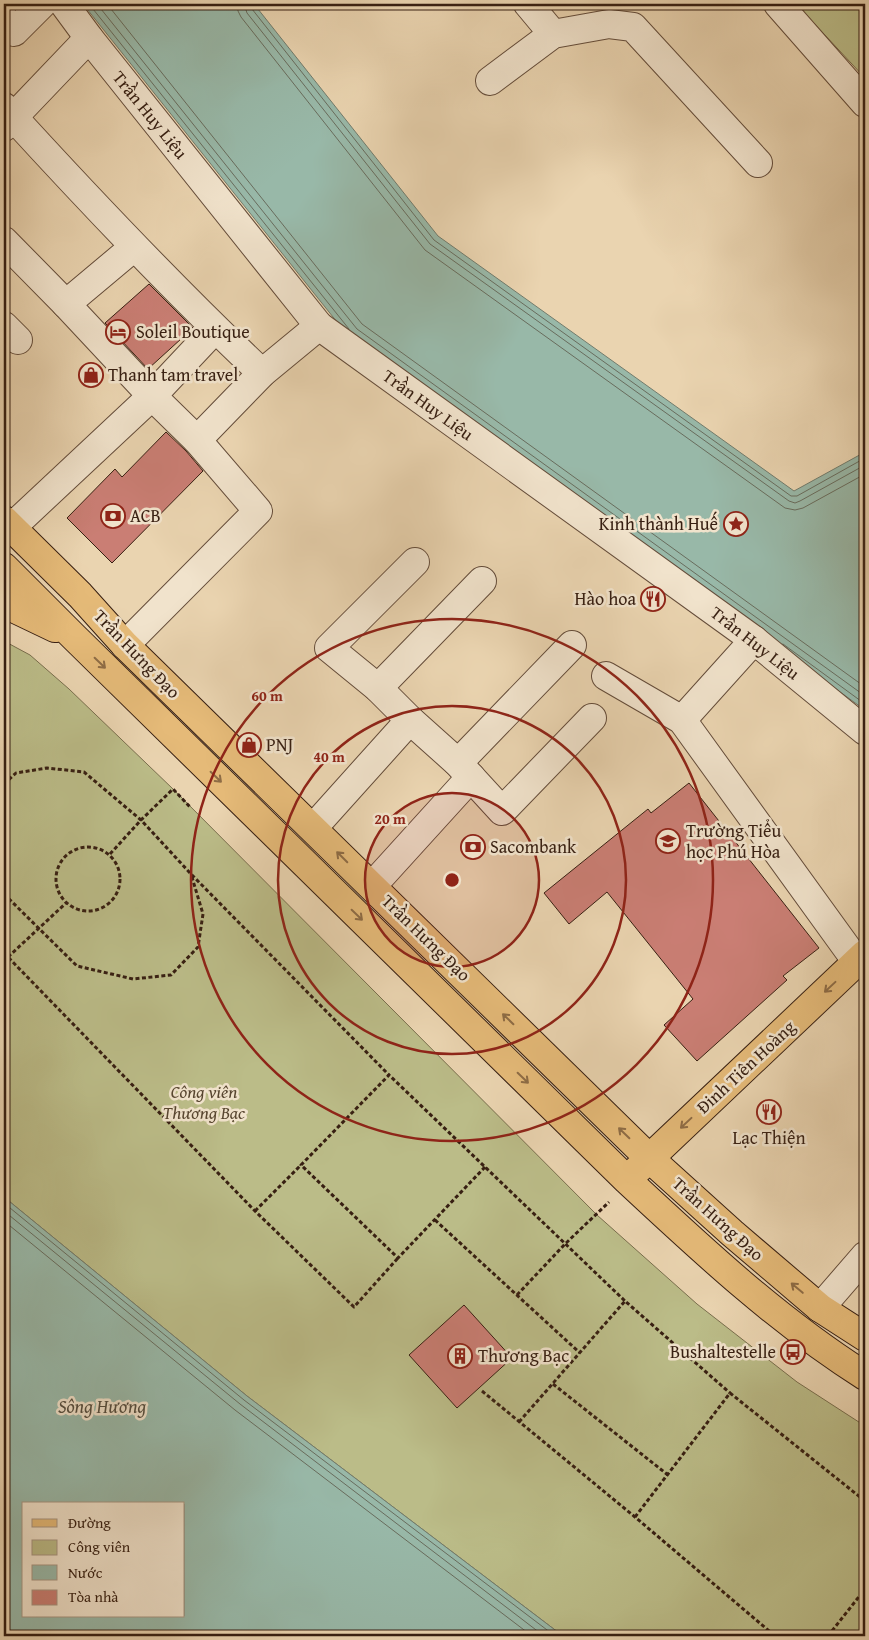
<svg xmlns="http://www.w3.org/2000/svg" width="869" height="1640" font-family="'Gentium Book Plus',serif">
  <rect width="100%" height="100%" fill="#ead4b0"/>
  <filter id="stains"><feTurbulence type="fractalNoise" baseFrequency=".004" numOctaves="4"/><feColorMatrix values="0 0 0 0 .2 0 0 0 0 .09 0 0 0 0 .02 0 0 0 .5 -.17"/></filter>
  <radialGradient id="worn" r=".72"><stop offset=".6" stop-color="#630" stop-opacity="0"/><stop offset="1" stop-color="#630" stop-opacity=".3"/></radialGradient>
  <g fill="#bbbc88" stroke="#796e4d">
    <path d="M796,4H865V78Z"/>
    <path d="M4,641L30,655L69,689L173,789L597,1215L697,1304L797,1382L865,1426V1636H563L247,1396L4,1197Z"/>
  </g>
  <g fill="#98b8a8" stroke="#717b6c" fill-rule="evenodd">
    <path d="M83,4H254L438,236L794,491L865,452V710L349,337Z"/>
    <path d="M4,1197L247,1396L563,1636H4ZM24,1504H184V1616H24Z"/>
  </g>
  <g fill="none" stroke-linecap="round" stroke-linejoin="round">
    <g stroke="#686c5d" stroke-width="1">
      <path d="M89,4L349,329"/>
      <path d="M97,4L357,329L865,696"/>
      <path d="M107,4L362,324L865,687"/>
      <path d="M237,4L238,11L241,17L425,250L785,508L795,510L803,508L865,474"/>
      <path d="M244,4L247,13L430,244L789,501L795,503L800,501L865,465"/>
      <path d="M250,4L252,9L434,240L791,496H797L865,458"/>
      <path d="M783,644L865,704"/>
      <path d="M4,1203L244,1400L555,1636"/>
      <path d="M4,1211L240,1404L544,1636"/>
      <path d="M4,1221L235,1410L532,1636"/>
    </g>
  </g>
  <g fill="#ca7e74" stroke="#371f12">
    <path d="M149,284L193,328L148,369L105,323Z"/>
    <path d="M166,432L186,451L203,471L112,563L67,518L115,469L122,477Z"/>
    <path d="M689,783L819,948L783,976L787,980L697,1061L664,1025L693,999L607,892L569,924L544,893L648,809L651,813Z"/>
    <path d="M464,1305L512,1358L457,1408L409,1355Z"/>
  </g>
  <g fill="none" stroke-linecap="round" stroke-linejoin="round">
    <defs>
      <g id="minor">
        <path d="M64,4L89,38L319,326L754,640L865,731"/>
        <path d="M528,4L553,34"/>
        <path d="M778,4L865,103"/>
        <path d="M4,19L14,32L42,4"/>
        <path d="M490,81L553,34L609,24L633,27L758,163"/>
        <path d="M4,107C87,198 172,288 262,373"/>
        <path d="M4,127L89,38"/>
        <path d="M4,241L66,304L152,396L197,440L258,511L125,645"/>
        <path d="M66,304L134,247"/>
        <path d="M4,326L18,340"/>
        <path d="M197,440L262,373L319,326"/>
        <path d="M12,527L152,396L215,329"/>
        <path d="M415,562L329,648L378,688L410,720L458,763L502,811L592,718"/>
        <path d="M606,676L682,720L857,962"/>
        <path d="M378,688L482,581"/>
        <path d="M682,720L754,640"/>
        <path d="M458,763L572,645"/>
        <path d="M313,828L410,720"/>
        <path d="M372,886L471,777"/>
        <path d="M820,1308L865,1256"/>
      </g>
      <g id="major">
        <path d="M4,520L80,595L125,645L649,1158L732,1233L820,1308L865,1337"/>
        <path d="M4,567L74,637L627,1180C702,1250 778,1321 865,1376"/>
        <path d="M4,606H9L55,628"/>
        <path d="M636,1171L865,954"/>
      </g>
    </defs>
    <use href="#minor" stroke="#644c3a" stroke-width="30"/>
    <use href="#major" stroke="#371f12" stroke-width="30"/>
    <g stroke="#371f12" stroke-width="3" stroke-dasharray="4 2.5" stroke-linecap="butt">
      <path d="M4,784L16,773L47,768L84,772L141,820L191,874L389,1075"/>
      <circle cx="88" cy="879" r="32"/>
      <path d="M110,854L141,820L173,789L191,808"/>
      <path d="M4,894L77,966L133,979L171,975L198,947L203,914L191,874"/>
      <path d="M4,953L255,1211L354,1307L398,1258"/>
      <path d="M8,957L66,903"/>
      <path d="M485,1167L398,1258L301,1165L389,1075L625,1301"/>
      <path d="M255,1211L301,1165"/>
      <path d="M435,1220L580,1353"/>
      <path d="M517,1295L565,1244L609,1202"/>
      <path d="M553,1384L668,1475"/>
      <path d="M482,1391L635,1517L775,1636"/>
      <path d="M519,1422L625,1301L730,1393"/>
      <path d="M635,1517L730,1393L865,1501"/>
      <path d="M828,1636L865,1589"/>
    </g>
    <use href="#minor" stroke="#f1e3cc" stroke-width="28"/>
    <use href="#major" stroke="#e5ba78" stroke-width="28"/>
  </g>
  <defs><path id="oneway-shaft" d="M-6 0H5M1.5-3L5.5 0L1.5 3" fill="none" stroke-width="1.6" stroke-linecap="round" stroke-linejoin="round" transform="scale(1.25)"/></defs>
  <g stroke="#8e6c45">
    <use href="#oneway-shaft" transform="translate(100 663) rotate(44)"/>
    <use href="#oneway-shaft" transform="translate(216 777) rotate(44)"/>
    <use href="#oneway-shaft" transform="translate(342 857) rotate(-135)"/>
    <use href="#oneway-shaft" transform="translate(357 915) rotate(44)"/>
    <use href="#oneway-shaft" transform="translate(830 987) rotate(137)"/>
    <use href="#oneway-shaft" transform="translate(508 1019) rotate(-136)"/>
    <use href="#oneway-shaft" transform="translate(523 1078) rotate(44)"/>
    <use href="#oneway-shaft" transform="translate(686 1123) rotate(137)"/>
    <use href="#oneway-shaft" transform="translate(624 1133) rotate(-136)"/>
    <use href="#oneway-shaft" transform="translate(797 1288) rotate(-140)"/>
  </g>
  <circle cx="452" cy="880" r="87" fill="#8f2418" fill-opacity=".12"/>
  <g fill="none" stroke="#8f2418" stroke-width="2.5">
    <circle cx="452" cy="880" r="87"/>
    <circle cx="452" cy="880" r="174"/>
    <circle cx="452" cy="880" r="261"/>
  </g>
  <defs>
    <symbol id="hotel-ring" viewBox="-11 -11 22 22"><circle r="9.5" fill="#f1e3cc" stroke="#8f2418" stroke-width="1.5"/><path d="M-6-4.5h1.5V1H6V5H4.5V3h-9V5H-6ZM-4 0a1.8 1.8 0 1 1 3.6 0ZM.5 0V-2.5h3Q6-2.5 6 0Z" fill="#8f2418"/></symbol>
    <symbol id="shop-ring" viewBox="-11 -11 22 22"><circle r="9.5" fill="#f1e3cc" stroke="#8f2418" stroke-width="1.5"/><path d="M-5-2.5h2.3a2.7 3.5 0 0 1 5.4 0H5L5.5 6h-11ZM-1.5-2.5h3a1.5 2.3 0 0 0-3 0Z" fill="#8f2418"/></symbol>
    <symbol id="bank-ring" viewBox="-11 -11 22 22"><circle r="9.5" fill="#f1e3cc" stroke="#8f2418" stroke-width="1.5"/><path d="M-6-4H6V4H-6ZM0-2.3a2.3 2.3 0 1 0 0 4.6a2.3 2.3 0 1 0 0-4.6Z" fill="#8f2418"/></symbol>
    <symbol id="sight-ring" viewBox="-11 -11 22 22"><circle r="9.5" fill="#f1e3cc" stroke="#8f2418" stroke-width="1.5"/><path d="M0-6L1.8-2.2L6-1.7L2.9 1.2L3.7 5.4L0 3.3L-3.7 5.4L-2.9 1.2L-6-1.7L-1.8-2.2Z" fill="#8f2418"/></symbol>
    <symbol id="restaurant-ring" viewBox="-11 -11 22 22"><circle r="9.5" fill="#f1e3cc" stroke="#8f2418" stroke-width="1.5"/><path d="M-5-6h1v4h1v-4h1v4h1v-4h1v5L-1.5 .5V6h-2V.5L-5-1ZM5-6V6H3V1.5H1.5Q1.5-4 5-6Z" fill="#8f2418"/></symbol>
    <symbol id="school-ring" viewBox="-11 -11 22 22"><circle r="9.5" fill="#f1e3cc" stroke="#8f2418" stroke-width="1.5"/><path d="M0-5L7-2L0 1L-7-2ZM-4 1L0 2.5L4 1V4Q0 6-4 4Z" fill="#8f2418"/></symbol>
    <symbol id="bus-ring" viewBox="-11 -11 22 22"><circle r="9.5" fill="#f1e3cc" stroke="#8f2418" stroke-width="1.5"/><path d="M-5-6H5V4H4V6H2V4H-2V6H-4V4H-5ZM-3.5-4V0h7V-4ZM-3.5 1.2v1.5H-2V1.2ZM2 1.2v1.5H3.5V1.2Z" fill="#8f2418"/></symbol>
    <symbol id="building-ring" viewBox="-11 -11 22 22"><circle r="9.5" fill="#f1e3cc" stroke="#8f2418" stroke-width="1.5"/><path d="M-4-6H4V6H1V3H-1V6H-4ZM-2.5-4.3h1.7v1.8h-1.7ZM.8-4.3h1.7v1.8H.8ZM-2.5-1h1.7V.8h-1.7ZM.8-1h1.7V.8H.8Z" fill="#8f2418"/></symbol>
  </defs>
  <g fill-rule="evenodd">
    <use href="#hotel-ring" x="104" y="318" width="28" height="28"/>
    <use href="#shop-ring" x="77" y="361" width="28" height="28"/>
    <use href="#bank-ring" x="99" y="502" width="28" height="28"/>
    <use href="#sight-ring" x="722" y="510" width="28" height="28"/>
    <use href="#restaurant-ring" x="639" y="585" width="28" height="28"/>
    <use href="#shop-ring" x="235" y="731" width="28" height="28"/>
    <use href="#school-ring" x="654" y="827" width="28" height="28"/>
    <use href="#bank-ring" x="459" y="833" width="28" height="28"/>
    <use href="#restaurant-ring" x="755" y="1098" width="28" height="28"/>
    <use href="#bus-ring" x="779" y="1338" width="28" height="28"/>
    <use href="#building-ring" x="446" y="1342" width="28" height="28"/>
  </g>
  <g text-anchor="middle" stroke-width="5" stroke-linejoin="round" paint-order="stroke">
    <g font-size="18" fill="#371f12" stroke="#f1e3cc">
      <text transform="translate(150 115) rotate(51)" y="6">Trần Huy Liệu</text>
      <text transform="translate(428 405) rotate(36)" y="6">Trần Huy Liệu</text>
      <text transform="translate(755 643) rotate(38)" y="6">Trần Huy Liệu</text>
      <text transform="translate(137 654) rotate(46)" y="6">Trần Hưng Đạo</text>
      <text transform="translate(426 938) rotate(44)" y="6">Trần Hưng Đạo</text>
      <text transform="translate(746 1067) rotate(-43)" y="6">Đinh Tiên Hoàng</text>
      <text transform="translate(718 1219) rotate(42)" y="6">Trần Hưng Đạo</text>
    </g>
    <g font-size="18" fill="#371f12" stroke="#f1e3cc" text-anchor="start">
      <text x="136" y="338">Soleil Boutique</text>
      <text x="108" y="381">Thanh tam travel</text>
      <text x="130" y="522">ACB</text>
      <text x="718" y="530" text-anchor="end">Kinh thành Huế</text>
      <text x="636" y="605" text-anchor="end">Hào hoa</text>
      <text x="266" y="751">PNJ</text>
      <text x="686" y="837">Trường Tiểu<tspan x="686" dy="21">học Phú Hòa</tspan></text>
      <text x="490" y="853">Sacombank</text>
      <text x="769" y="1144" text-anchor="middle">Lạc Thiện</text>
      <text x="776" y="1358" text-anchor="end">Bushaltestelle</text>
      <text x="478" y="1362">Thương Bạc</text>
    </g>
    <g font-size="18" font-style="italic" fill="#584630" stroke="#f1e3cc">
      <text x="204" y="1098">Công viên<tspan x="204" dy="21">Thương Bạc</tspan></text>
    </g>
    <g font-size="19" font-style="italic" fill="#544d3f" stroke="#f1e3cc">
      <text x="102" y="1413">Sông Hương</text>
    </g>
  </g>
  <circle cx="452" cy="880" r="8" fill="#8f2418" stroke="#f1e3cc" stroke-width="2.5"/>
  <g font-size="15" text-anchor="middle" font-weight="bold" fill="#8f2418" stroke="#f1e3cc" stroke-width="5" stroke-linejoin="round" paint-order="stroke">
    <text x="267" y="701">60 m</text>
    <text x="329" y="762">40 m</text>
    <text x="390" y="824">20 m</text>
  </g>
  <rect width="869" height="1640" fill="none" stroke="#ead4b0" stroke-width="20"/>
  <rect x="5" y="5" width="859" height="1630" fill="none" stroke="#371f12" stroke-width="2.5"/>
  <rect x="10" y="10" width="849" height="1620" fill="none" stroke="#371f12"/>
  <rect x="22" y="1502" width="162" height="115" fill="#f1e3cc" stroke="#a79582"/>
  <rect x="32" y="1519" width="25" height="8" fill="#e5ba78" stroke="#a79582"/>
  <text x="68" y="1528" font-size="15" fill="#371f12">Đường</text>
  <rect x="32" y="1540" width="25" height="15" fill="#bbbc88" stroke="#a79582"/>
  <text x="68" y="1552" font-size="15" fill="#371f12">Công viên</text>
  <rect x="32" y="1565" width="25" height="15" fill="#98b8a8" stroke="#a79582"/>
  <text x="68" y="1578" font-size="15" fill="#371f12">Nước</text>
  <rect x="32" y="1590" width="25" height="15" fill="#ca7e74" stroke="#a79582"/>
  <text x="68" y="1602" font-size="15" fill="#371f12">Tòa nhà</text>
  <rect width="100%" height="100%" filter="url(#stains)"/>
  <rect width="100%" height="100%" fill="url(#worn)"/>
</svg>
